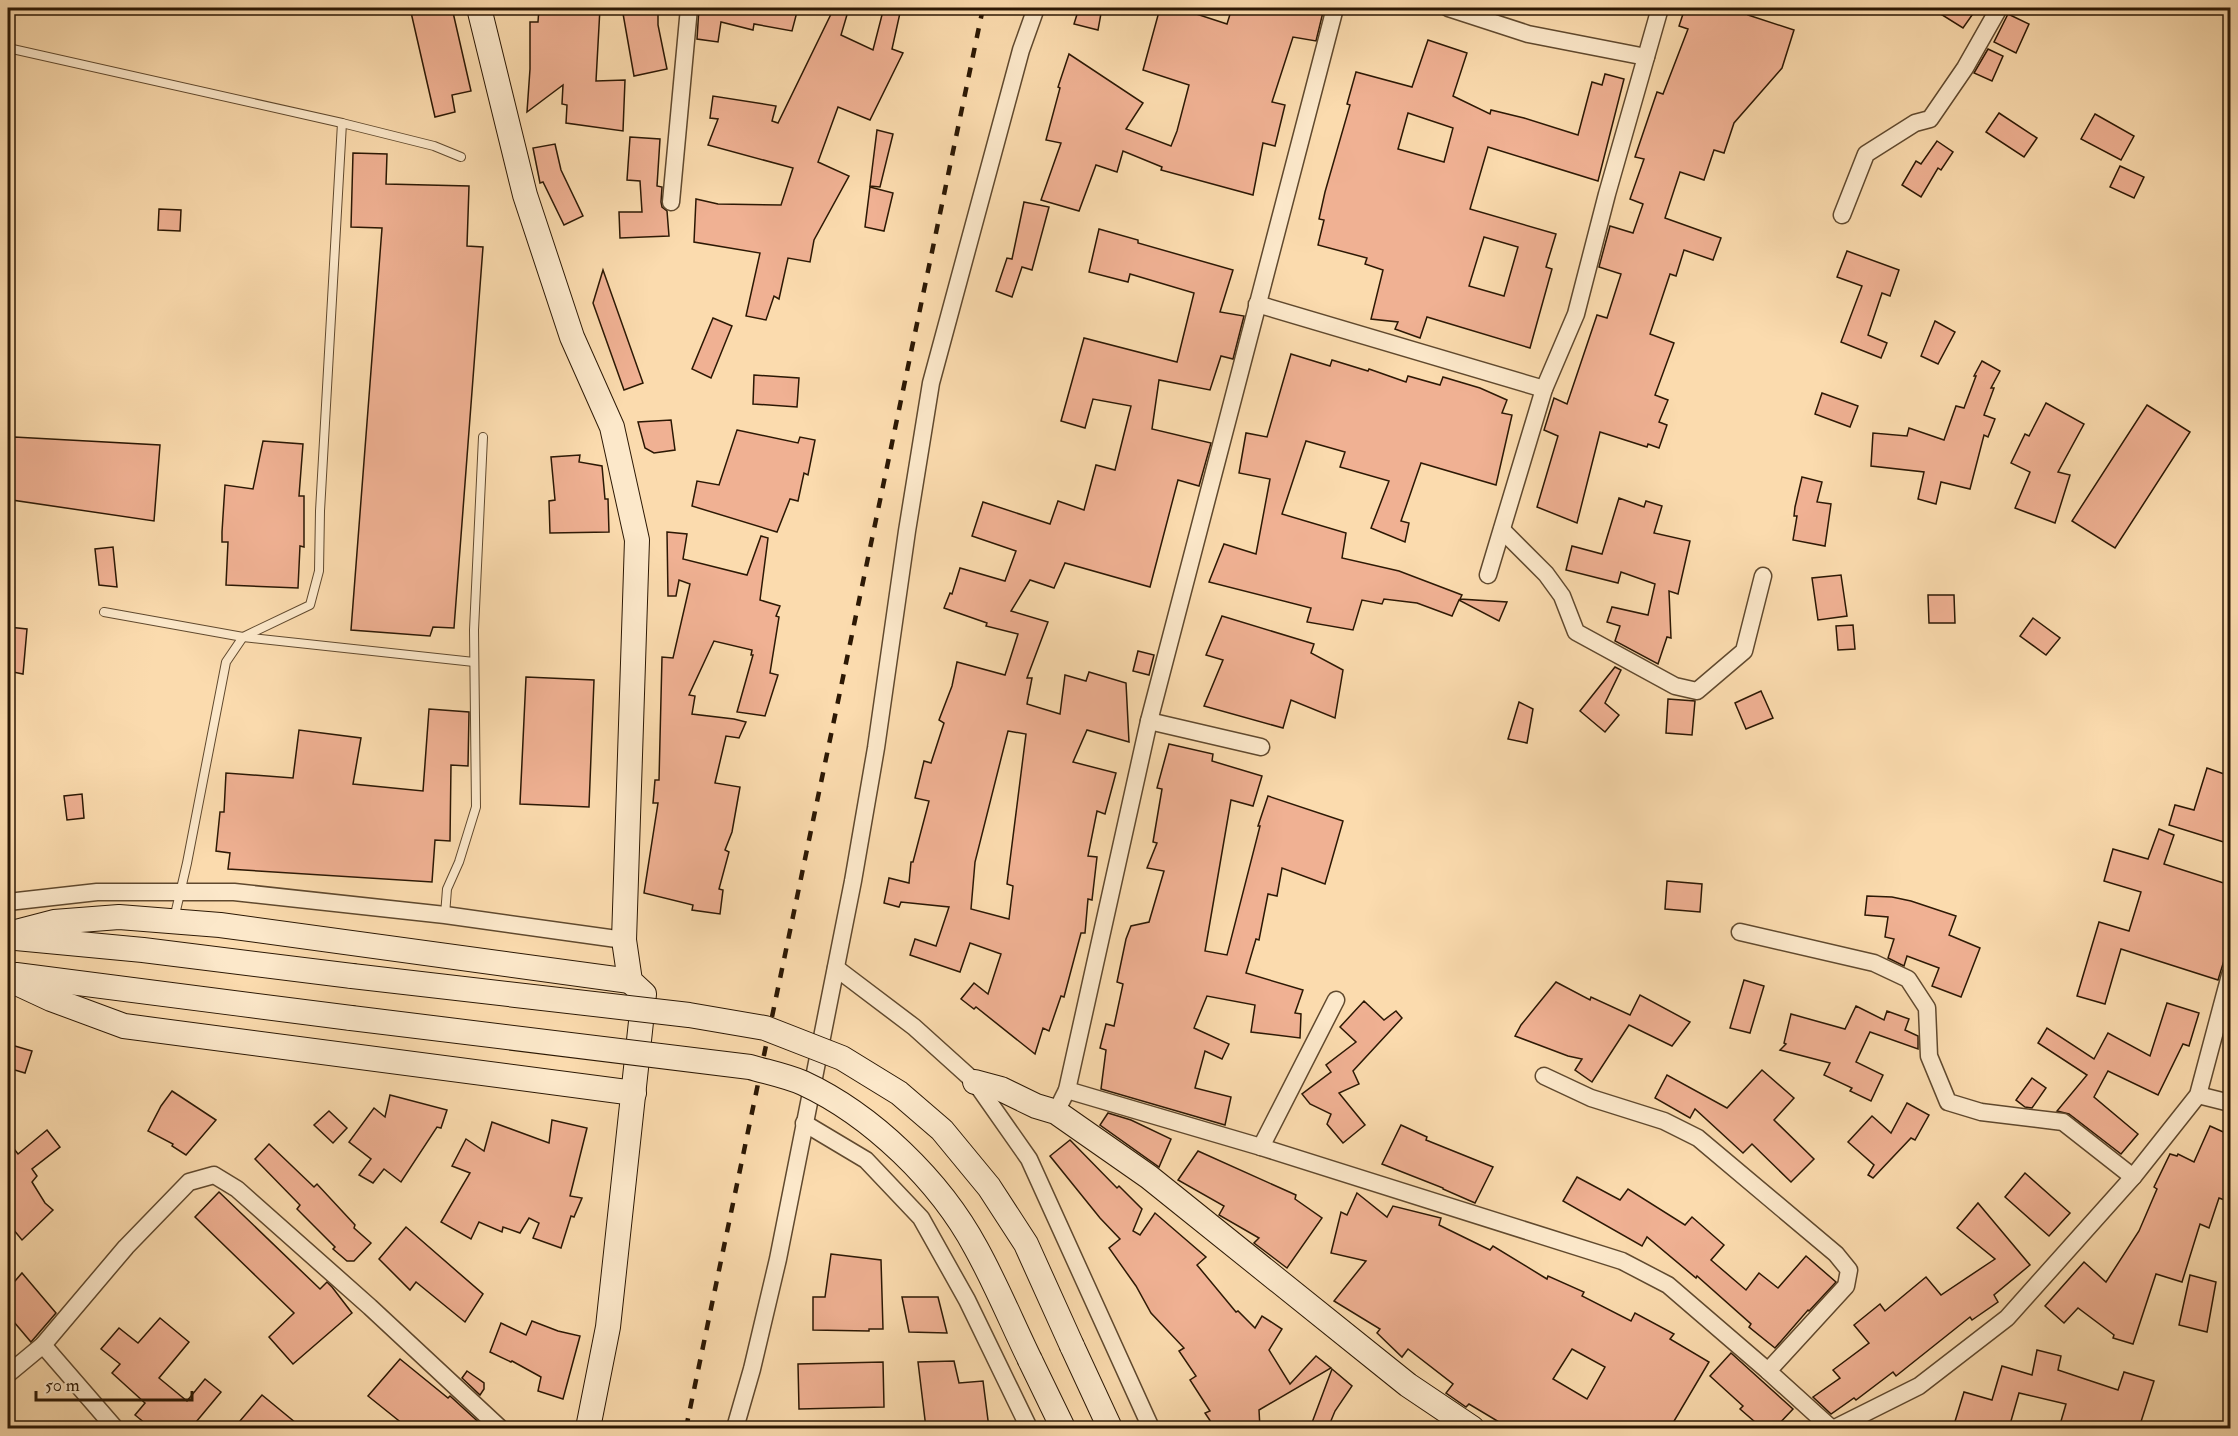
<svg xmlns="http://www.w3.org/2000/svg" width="2238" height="1436" font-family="'IM FELL Double Pica',serif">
  <rect width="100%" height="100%" fill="#fbdbae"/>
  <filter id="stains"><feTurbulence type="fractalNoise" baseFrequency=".00333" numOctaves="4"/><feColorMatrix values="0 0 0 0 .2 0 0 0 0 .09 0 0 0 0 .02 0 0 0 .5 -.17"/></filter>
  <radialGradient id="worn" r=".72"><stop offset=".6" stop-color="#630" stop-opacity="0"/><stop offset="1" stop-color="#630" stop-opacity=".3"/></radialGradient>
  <g fill="#f0b193" stroke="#2c1804" stroke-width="1.5" fill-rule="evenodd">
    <path d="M410,8H452L471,91L452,95L455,112L435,117Z"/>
    <path d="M539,8H600L596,81L625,80L623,131L566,123L567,105L562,104L563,85L527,112L530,69V22H538Z"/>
    <path d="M622,8H658V25L667,69L634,76Z"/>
    <path d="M699,8H798L792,31L754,24L753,30L721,22L718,42L697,39Z"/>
    <path d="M834,8H849L841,35L873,50L883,11L900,13L892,49L903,53L870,120L838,107L818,162L849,176L814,240L810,262L788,258L779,299L774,296L766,320L746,316L760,253L694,242L696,199L718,204L781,205L793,168L708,145L718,119L710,118L713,96L776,106L772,121L778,123Z"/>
    <path d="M1079,8H1102L1098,30L1074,24Z"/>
    <path d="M1160,8H1178L1227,24L1232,8H1324L1316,41L1293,37L1272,102L1285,105L1275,146L1263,143L1253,195L1161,170L1162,167L1123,151L1117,172L1096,165L1079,211L1041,200L1061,143L1046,140L1060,88L1058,87L1069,54L1143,103L1126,129L1171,146L1177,131L1189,85L1143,70Z"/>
    <path d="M1685,8H1734L1749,12L1748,15L1794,30L1782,68L1734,123L1724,153L1714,150L1704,180L1680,172L1665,218L1721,238L1713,260L1684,250L1676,276L1670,274L1650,334L1674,343L1655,395L1668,400L1659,422L1667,425L1659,448L1648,444L1647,447L1600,432L1577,523L1537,507L1558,436L1544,430L1554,398L1567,404L1597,315L1607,318L1621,274L1599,267L1610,226L1633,233L1643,204L1630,199L1644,159L1635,157L1657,92L1663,94L1688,29L1679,26Z"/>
    <path d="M1931,8H1977L1963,28Z"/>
    <path d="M2008,14L2029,24L2016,53L1994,42Z"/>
    <path d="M1428,40L1467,53L1453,96L1490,114L1491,110L1524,118L1578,135L1592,82L1602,85L1605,74L1624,79L1598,181L1488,147L1470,209L1556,234L1546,267L1552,269L1530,348L1427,317L1420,338L1395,329L1398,322L1371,319L1383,270L1365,264L1367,258L1318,245L1324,220L1319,219L1325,192L1350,105L1347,104L1356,72L1412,87ZM1408,113L1453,128L1444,162L1398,149ZM1484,237L1518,247L1504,296L1469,286Z"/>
    <path d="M1988,49L2003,56L1992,81L1974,73Z"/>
    <path d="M1999,113L2037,138L2024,157L1986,132Z"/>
    <path d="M2095,114L2134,136L2121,160L2081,139Z"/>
    <path d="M877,130L893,134L880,187L870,186Z"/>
    <path d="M630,137L660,139L657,186L662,187L661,202L662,207L667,211L669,236L620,238L619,212H642L640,181L627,180Z"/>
    <path d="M1937,141L1953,152L1941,170L1938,168L1921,197L1902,185L1916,161L1921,164Z"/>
    <path d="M555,144L561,170L583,216L564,225L543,182L540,183L533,148Z"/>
    <path d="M353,153L387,154L386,184L469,186L467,246L483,247L454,628L433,627L430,636L351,630L382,228L351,227Z"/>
    <path d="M2120,166L2144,177L2134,198L2110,187Z"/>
    <path d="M870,187L893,193L884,231L865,227Z"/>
    <path d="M1024,202L1049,207L1032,270L1022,267L1012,297L996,291L1007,258L1012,259Z"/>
    <path d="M159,209L181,210L180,231L158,230Z"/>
    <path d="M1099,229L1138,240V243L1233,270L1220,312L1244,316L1233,359L1221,356L1210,390L1159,380L1152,429L1211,443L1199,486L1178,480L1150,587L1065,563L1054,588L1030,580L1011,611L1048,622L1027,678H1032L1027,704L1060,714L1065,675L1086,681L1089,672L1126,683L1129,742L1087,730L1073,762L1116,773L1105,814L1097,811L1088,856L1097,857L1092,900L1088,899L1085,933H1081L1064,997L1061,996L1049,1031L1043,1028L1035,1054L976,1007L974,1009L961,999L974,983L988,994L1001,954L970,943L960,972L910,955L915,939L936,946L949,907L901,902L899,907L884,903L889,878L909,883L911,862H913L929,801L915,798L924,761L931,763L944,723L939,720L952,686L957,662L1005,675L1018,634L986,626L987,623L944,608L950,593L952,594L960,568L1005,581L1016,551L972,536L983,502L1050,524L1058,501L1084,510L1096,465L1115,470L1131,406L1093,399L1085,428L1061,421L1084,338L1177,362L1194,293L1130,274L1128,282L1089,272ZM1008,731L1026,734L1007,884L1013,886L1009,919L971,909L975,862Z"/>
    <path d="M1847,251L1899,270L1890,296L1882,293L1868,335L1887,343L1881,358L1841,342L1862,286L1837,277Z"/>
    <path d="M603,270L643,383L624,390L593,303Z"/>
    <path d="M713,318L732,326L711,378L692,369Z"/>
    <path d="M1935,321L1955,332L1938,364L1921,356Z"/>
    <path d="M1291,354L1330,366L1332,360L1368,371L1369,369L1406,382L1408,376L1440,385L1443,377L1480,388L1507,400L1502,413L1512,415L1496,485L1421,463L1401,521L1409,523L1405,542L1371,528L1389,481L1340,467L1345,452L1306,441L1282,514L1346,533L1342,558L1399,571L1462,595L1460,599L1507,602L1499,621L1459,600L1452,616L1417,603L1384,599L1382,604L1362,600L1353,630L1307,622L1311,608L1209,582L1224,544L1256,554L1270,479L1239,473L1246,433L1267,437Z"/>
    <path d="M1982,361L2000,371L1991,388H1994L1984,415L1995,419L1988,437L1984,435L1970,489L1941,482L1936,504L1918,499L1924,472L1871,466L1873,433L1907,436L1909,428L1944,440L1956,406L1964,408L1976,376H1974Z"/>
    <path d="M754,375L799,378L797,407L753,404Z"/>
    <path d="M1822,393L1858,406L1850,427L1815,414Z"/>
    <path d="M2046,403L2084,424L2058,472L2070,475L2055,523L2015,508L2030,472L2011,463L2025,434L2029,436Z"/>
    <path d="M2147,405L2190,432L2115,548L2072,521Z"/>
    <path d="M671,420L675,450L654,453L645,448L638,422Z"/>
    <path d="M737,430L798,443L800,437L815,440L808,475L804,473L798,501L790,499L777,532L692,506L697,481L719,485Z"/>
    <path d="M14,437L160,445L154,521L12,500Z"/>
    <path d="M263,441L303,444L299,496H304V547L300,546L298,588L226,585L228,542H222V532L225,485L253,489Z"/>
    <path d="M580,455L579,462L602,466L605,499H608L609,532L550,533L549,501L555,500L551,457Z"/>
    <path d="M1802,477L1822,482L1817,502L1831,504L1825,546L1793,540L1797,516H1794L1795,507Z"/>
    <path d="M1619,498L1644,507L1646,501L1662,506L1654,533L1690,541L1678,594L1669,591L1671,638L1667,637L1658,664L1615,641L1620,626L1607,622L1612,607L1648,615L1655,584L1621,572L1618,583L1566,570L1572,546L1602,554Z"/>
    <path d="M667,532L687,534L683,559L747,575L761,536L768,538L760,600L780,606L776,616L779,617L770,673L778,675L765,716L737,712L753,655H751L752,650L714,641L689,695L695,696L692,714L734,719L746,722L739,738L726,736L715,783L740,787L732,832L725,850L729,852L719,889L723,890L720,914L692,910L693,905L644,893L658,803H653L655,780H659L662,657L673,658L690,584L679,580L676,596H668Z"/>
    <path d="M113,547L117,587L99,585L95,549Z"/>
    <path d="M1841,575L1847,616L1818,620L1812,578Z"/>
    <path d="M1928,595H1954L1955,623H1929Z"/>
    <path d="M1222,616L1314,644L1311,653L1343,670L1335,718L1291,700L1283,728L1204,706L1223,660L1206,655Z"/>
    <path d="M2033,618L2060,638L2046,655L2020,636Z"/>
    <path d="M1853,625L1855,649L1838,650L1836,626Z"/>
    <path d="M8,627L27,629L23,674L8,671Z"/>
    <path d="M1138,651L1154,655L1149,675L1133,671Z"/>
    <path d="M1615,667L1621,670L1605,703L1619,715L1605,732L1580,711Z"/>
    <path d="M526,677L594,680L589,807L520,804Z"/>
    <path d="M1761,691L1773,718L1746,729L1735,703Z"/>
    <path d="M1668,699L1695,701L1692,735L1666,733Z"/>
    <path d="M1519,702L1533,709L1527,743L1508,739Z"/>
    <path d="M429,709L469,712L468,766L451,765L450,841L435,840L432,882L228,869L230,853L216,851L220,812H224L226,773L293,778L299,730L361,738L353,784L423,791Z"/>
    <path d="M1169,744L1213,754L1212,761L1262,776L1253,806L1231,800L1205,951L1227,955L1260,826H1258L1268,796L1343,821L1325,884L1282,868L1277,896L1268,894L1259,940L1256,939L1246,973L1303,990L1295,1013L1301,1014L1300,1038L1251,1032L1255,1005L1207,996L1194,1028L1229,1044L1222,1059L1205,1051L1195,1088L1231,1097L1225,1125L1101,1089L1106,1050L1100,1048L1106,1024L1114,1026L1123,984L1117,982L1126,939L1131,926L1149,922L1164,871L1147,868L1157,843L1153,842L1162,789L1157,788Z"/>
    <path d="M2207,768L2230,776V844L2169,825L2175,805L2194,810Z"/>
    <path d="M82,794L84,818L67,820L64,796Z"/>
    <path d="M2159,829L2174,835L2164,864L2230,885V941L2218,980L2121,949L2105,1004L2077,996L2099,922L2129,931L2141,892L2104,881L2113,849L2148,859Z"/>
    <path d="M1667,881L1702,884L1700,912L1665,909Z"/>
    <path d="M1867,896L1892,897L1911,901L1956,916L1949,935L1980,948L1961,997L1932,986L1939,968L1907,956L1904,966L1888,958L1894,939L1885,937L1888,917L1865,915Z"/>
    <path d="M1744,980L1764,986L1750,1033L1730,1028Z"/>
    <path d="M1556,982L1590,1000L1591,997L1630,1015L1640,995L1690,1022L1672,1046L1629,1025L1592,1082L1575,1070L1582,1059L1568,1056L1515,1036L1521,1025Z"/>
    <path d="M1364,1001L1384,1020L1396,1011L1402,1018L1353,1071L1359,1084L1339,1093L1365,1125L1343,1143L1327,1124L1331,1114L1310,1104L1302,1094L1331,1072L1326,1065L1356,1042L1340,1027Z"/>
    <path d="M2167,1003L2199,1013L2189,1046L2183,1044L2158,1095L2108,1071L2094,1097L2138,1134L2121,1154L2069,1114L2057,1111L2087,1075L2038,1043L2047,1028L2094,1059L2108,1033L2150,1056Z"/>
    <path d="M1856,1006L1884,1020L1887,1011L1909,1019L1905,1030L1918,1036V1049L1870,1032L1856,1062L1883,1075L1871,1101L1850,1091L1852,1088L1824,1075L1830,1063L1780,1050L1786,1044L1784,1043L1791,1014L1845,1029Z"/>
    <path d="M8,1044L32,1051L25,1073L8,1068Z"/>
    <path d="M1762,1070L1794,1098L1774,1120L1814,1159L1791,1182L1752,1144L1743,1153L1695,1109L1690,1118L1655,1098L1667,1075L1727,1108Z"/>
    <path d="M2032,1078L2046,1088L2032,1108L2025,1107L2016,1100Z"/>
    <path d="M172,1091L216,1120L186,1155L172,1146L173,1144L148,1131L161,1106Z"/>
    <path d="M390,1095L447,1110L441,1128L437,1127L401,1182L384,1169L373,1183L359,1175L371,1159L349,1142L374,1108L385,1117Z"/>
    <path d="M1907,1103L1929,1115L1915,1140L1911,1138L1873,1178L1868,1175L1874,1165L1848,1142L1872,1116L1891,1133Z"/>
    <path d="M329,1111L347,1128L333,1143L314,1125Z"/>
    <path d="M1108,1113L1131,1120L1171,1139L1159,1167L1100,1125Z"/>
    <path d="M552,1120L587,1128L570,1196L582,1198L574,1217L571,1216L561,1248L533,1238L539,1223L529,1218L520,1233L503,1227L502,1232L479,1222L471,1239L441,1222L470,1173L452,1166L466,1139L484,1151L492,1122L549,1143Z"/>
    <path d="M1401,1125L1427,1137L1426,1140L1493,1167L1475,1203L1443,1189V1188L1382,1164Z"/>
    <path d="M2210,1126L2230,1135V1202L2219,1198L2209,1228L2200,1224L2182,1282L2156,1274L2133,1344L2113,1338L2114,1335L2078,1308L2064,1323L2045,1306L2084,1262L2106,1282L2139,1231L2157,1189L2154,1187L2170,1154L2177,1156L2178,1154L2194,1162Z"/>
    <path d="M47,1130L60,1147L32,1169L37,1176L32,1182L45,1203L53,1210L22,1240L8,1223V1141L18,1154Z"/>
    <path d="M1070,1140L1117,1188L1119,1186L1142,1209L1133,1231L1140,1235L1155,1213L1206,1257L1197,1265L1236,1312L1238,1311L1255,1328L1262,1316L1282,1329L1269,1350L1290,1384L1316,1356L1331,1368L1259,1410L1260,1428H1215L1205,1413L1210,1411L1190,1380L1196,1376L1179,1351L1184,1348L1151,1313L1136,1286L1109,1248L1120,1239L1100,1218L1050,1156Z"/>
    <path d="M269,1144L314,1187L317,1184L355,1225L354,1228L371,1243L354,1261H347L333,1249L335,1247L297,1209L300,1205L255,1159Z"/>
    <path d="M1198,1151L1296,1195L1295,1199L1322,1218L1287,1268L1254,1243L1259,1238L1219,1215L1224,1206L1178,1180Z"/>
    <path d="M2025,1173L2070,1213L2049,1236L2005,1197Z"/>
    <path d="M1577,1177L1620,1200L1628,1189L1685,1225L1692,1217L1724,1245L1711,1260L1746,1290L1759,1273L1778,1288L1806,1256L1836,1282L1809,1311L1808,1310L1775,1348L1749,1327L1751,1324L1697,1276L1696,1278L1647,1237L1642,1246L1563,1201Z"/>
    <path d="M219,1192L320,1289L327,1282L332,1287L352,1313L293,1364L269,1337L294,1313L195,1217Z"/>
    <path d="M1357,1193L1387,1217L1393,1206L1441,1218L1439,1225L1490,1250L1493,1246L1547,1279L1548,1276L1584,1292L1582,1296L1631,1321L1635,1313L1674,1334L1670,1339L1709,1362L1670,1428H1509L1469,1404L1466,1407L1446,1393L1453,1384L1408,1349L1402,1357L1377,1333L1380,1329L1334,1301L1366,1261L1331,1253L1341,1212L1347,1215ZM1572,1349L1605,1367L1587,1399L1553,1379Z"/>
    <path d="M1978,1203L2030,1265L1994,1295L1998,1302L1972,1320L1970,1317L1896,1376L1893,1372L1856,1400L1854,1398L1831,1414L1813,1397L1840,1378L1833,1370L1869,1343L1854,1325L1880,1304L1885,1311L1926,1277L1941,1295L1995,1259L1957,1228Z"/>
    <path d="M406,1227L483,1294L465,1322L416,1282L410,1290L379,1259Z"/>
    <path d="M831,1254L881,1260L883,1329H869V1331L813,1330V1297H825Z"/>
    <path d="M22,1273L56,1313L31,1342L8,1315V1289Z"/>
    <path d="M2190,1275L2216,1282L2207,1332L2179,1325Z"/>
    <path d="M902,1297H938L947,1333L909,1332Z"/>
    <path d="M160,1318L189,1342L159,1378L187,1401L205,1379L221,1392L191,1428H151L135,1415L145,1403L112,1373L120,1364L101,1349L119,1328L138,1343Z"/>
    <path d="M532,1321L558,1331L580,1336L563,1399L538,1391L541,1377L512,1361L511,1362L490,1352L501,1323L526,1335Z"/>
    <path d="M2037,1350L2061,1356L2058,1370L2118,1390L2124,1372L2154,1381L2139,1428H2059L2066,1404L2019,1393L2009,1428H1953L1964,1392L1992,1400L2002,1366L2032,1375Z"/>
    <path d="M1731,1353L1793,1409L1775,1428H1762L1740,1409L1743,1406L1710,1376Z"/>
    <path d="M400,1359L448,1398L450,1396L485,1428H408L368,1396Z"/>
    <path d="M954,1361L959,1383L983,1381L989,1428H926L918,1362Z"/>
    <path d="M883,1362L884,1407L799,1409L798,1364Z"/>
    <path d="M1332,1369L1352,1386L1335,1411L1328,1428H1310Z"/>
    <path d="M467,1371L484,1383V1389L480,1395L462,1378Z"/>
    <path d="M262,1395L302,1428H234Z"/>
  </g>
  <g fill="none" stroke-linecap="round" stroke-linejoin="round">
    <defs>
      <g id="lane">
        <path d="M8,48L342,123L434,146L461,157"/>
        <path d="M104,612L243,637L474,662"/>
        <path d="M445,915L447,889L459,862L476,807L474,630L483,437"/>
        <path d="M174,919L187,863L226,662L243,637L310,605L319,571L320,511L342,123"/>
      </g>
      <g id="street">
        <path d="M1448,8L1528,34L1646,57"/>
        <path d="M671,202L689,8"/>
        <path d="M1842,215L1866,154L1915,123L1930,119L1965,68L1999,8"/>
        <path d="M1257,304L1544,389"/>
        <path d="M1502,530L1546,574L1562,596L1576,632L1675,686L1697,691L1744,651L1763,576"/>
        <path d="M1488,575L1544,389L1576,314L1607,194L1660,8"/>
        <path d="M1149,721L1261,747"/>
        <path d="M8,902L97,892H234L445,915L624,940"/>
        <path d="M1740,932L1874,963L1908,979L1927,1008L1929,1056L1948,1102L1981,1112L2063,1122L2133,1177"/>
        <path d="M836,968L914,1027L975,1082L1029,1159L1151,1428"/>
        <path d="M1544,1076L1591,1098L1664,1121L1698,1138L1836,1254L1849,1270L1846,1286L1768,1371"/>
        <path d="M1067,1090L1261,1147L1622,1261L1668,1285L1768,1371L1831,1428"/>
        <path d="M2198,1095L2230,1103"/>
        <path d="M1056,1112L1067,1090L1149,721L1335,8"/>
        <path d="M804,1123L866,1160L921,1218L967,1300L1029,1428"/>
        <path d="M1261,1147L1336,1000"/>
        <path d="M43,1345L115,1428"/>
        <path d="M8,1374L43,1345L126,1247L189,1182L214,1175L237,1189L370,1307L500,1428"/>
        <path d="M735,1428L752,1369L778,1259L853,881L876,748L907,531L931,383L1021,50L1036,8"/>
        <path d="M1835,1428L1919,1386L2007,1318L2133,1177L2198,1095L2230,975"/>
      </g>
      <g id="secondary">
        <path d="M479,8L525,195L572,337L612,427L637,540L624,940L630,981L644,994L608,1327L588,1428"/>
        <path d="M8,934L54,922L119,917L220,925L630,981"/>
        <path d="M16,938L143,950L352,976"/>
        <path d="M16,975L351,1018"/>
        <path d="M8,979L51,999L124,1026L634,1093"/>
        <path d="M975,1082L1001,1089L1036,1106L1056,1112L1149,1177L1408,1385L1472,1428"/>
        <path d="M1072,1346L1110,1428"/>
        <path d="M1030,1360L1063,1428"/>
      </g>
    </defs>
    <use href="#lane" stroke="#60492e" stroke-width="10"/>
    <use href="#street" stroke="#60492e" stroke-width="19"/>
    <use href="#secondary" stroke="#2c1804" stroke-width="26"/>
    <use href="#lane" stroke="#fce8ca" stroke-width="8"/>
    <use href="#street" stroke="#fce8ca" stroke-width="16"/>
    <use href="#secondary" stroke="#fce8ca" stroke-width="24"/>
    <path stroke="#2c1804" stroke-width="4.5" stroke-dasharray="10 10" stroke-linecap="butt" d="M686,1428L983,8"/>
    <defs>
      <g id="secondary-bridge">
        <path d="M352,976L689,1015L765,1028L842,1058L899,1093L942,1130L989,1187L1026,1244L1072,1346"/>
        <path d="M351,1018L750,1067C767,1072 787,1076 803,1083C872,1115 940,1181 976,1248C996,1284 1012,1323 1030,1360"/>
      </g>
    </defs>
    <use href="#secondary-bridge" stroke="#2c1804" stroke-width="26" stroke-linecap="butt"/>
    <use href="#secondary-bridge" stroke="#fce8ca" stroke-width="24"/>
  </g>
  <rect width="2238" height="1436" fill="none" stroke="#fbdbae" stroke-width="30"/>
  <rect x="9" y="9" width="2220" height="1418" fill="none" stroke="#2c1804" stroke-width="3"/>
  <rect x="15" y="15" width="2208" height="1406" fill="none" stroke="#2c1804" stroke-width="1.5"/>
  <path d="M36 1391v9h156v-9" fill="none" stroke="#2c1804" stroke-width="3"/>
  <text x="45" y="1391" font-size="18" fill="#2c1804" stroke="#fce8ca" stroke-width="4.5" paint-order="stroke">50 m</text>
  <rect width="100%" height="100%" filter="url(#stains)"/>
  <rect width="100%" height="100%" fill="url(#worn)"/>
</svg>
